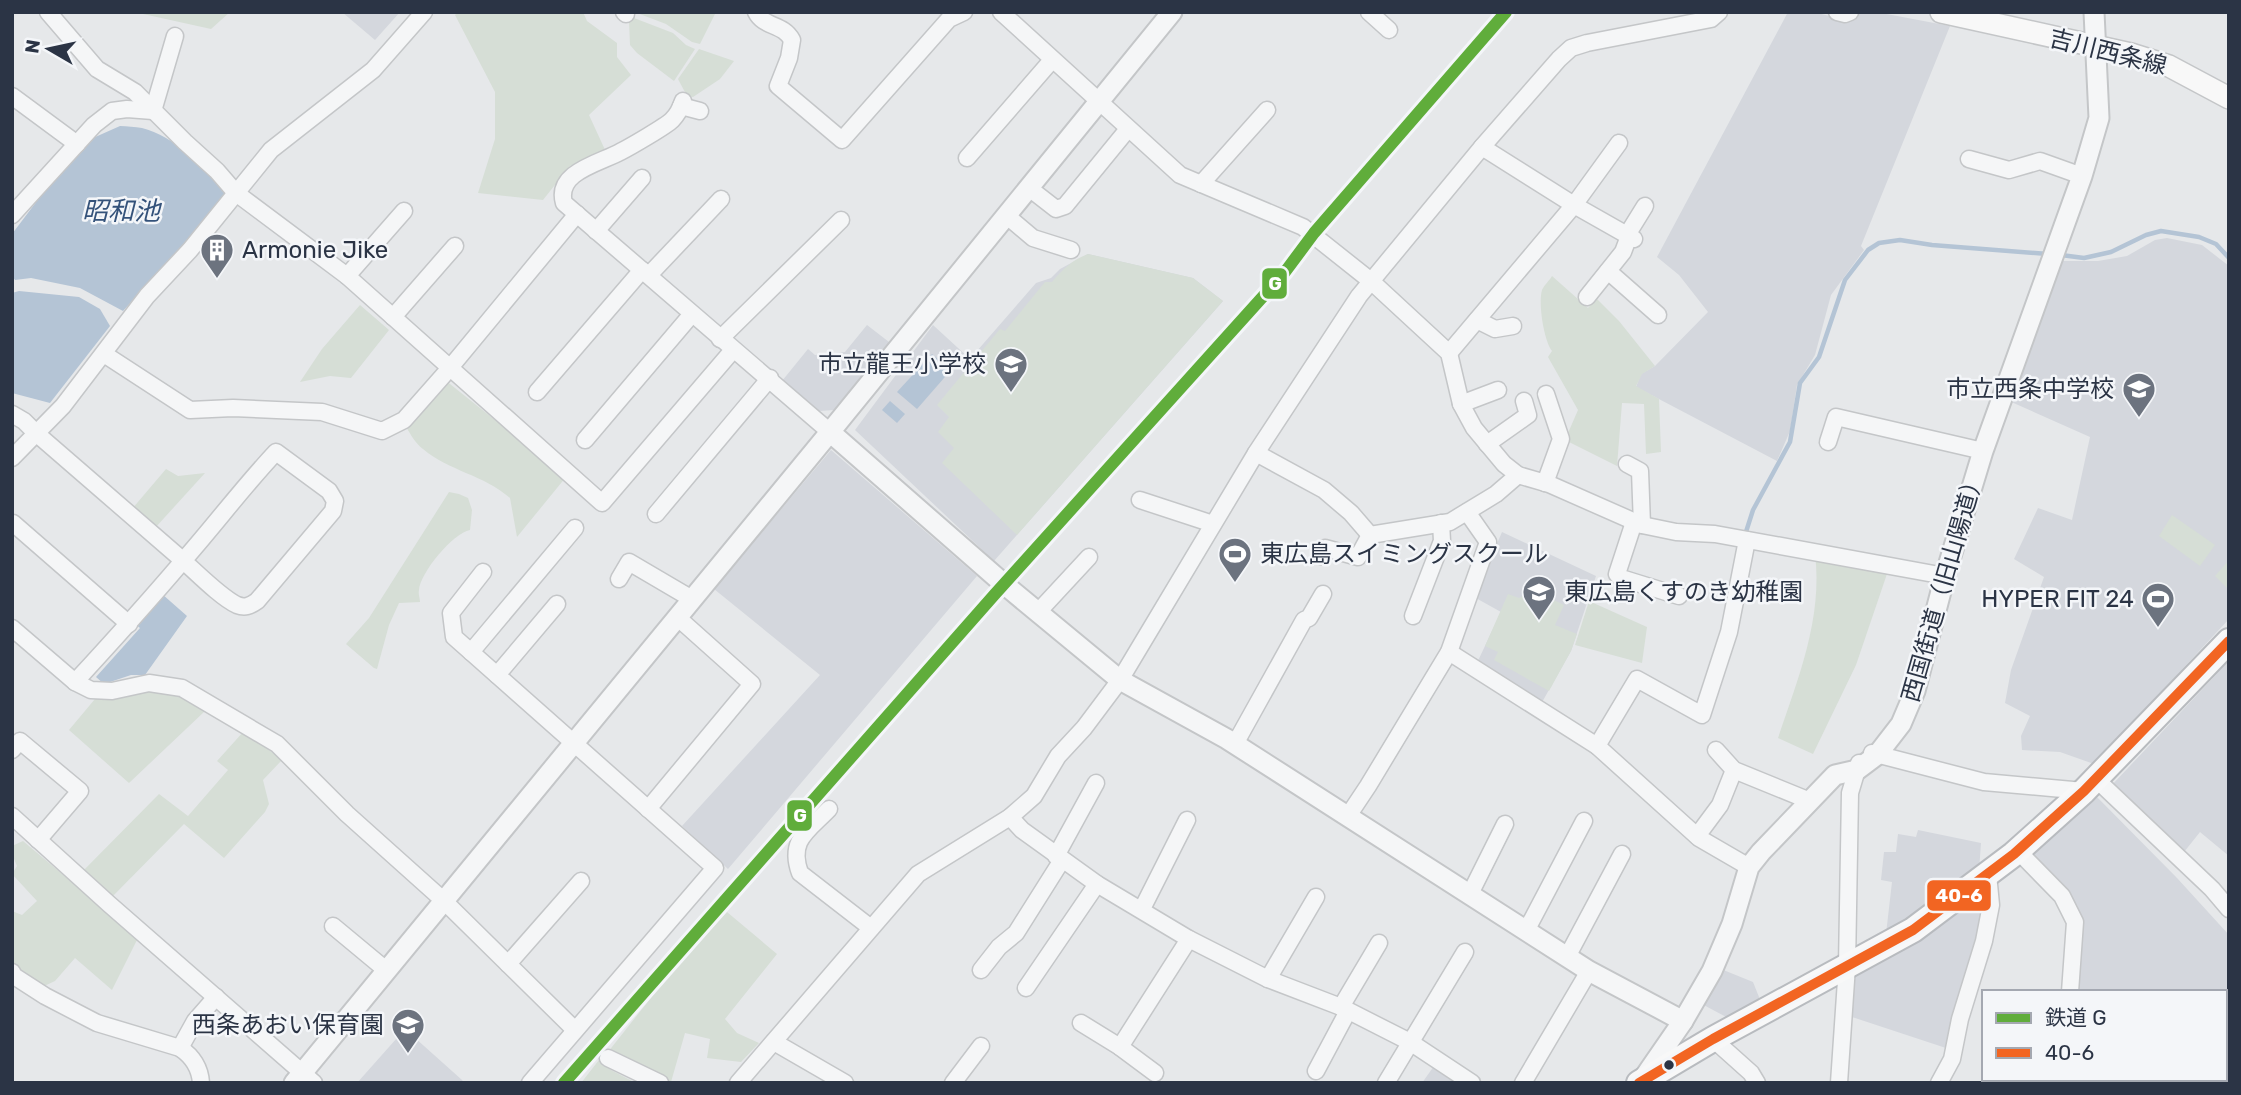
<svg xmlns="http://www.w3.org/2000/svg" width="2241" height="1095" font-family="Rubik,'Noto Sans JP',sans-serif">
  <rect width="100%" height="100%" fill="#e6e8ea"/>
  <g fill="#d4d7dd">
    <path d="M342,12H400L375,40Z"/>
    <path d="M1788,12H1813L1842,19L1865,12H1876L1950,26L1861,246L1864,250L1831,295L1815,355L1797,385L1790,431L1777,461L1636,387L1641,374L1655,366L1708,312L1679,275L1657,257Z"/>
    <path d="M2167,238L2202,245L2229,266V619L2094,764L2060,752L2022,750L2021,736L2030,716L2005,703L2011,670L2044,577L2014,559L2038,508L2072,520L2090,437L2009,401L2060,261H2098L2127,256L2155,240Z"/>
    <path d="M1088,254L1193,278L1223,301L994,561L855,430L933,325L970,359L1036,283L1051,278L1060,269Z"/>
    <path d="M867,325L889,342L834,410L819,411L782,381L808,349L815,355L845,352Z"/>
    <path d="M831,450L977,576L728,869L682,826L820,675L714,589Z"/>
    <path d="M1502,532L1596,576L1571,651L1541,704L1476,665L1501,612L1474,597Z"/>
    <path d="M2229,661V856L2200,832L2184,852L2111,786Z"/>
    <path d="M2093,793L2177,878L2229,935V1083H2200L2191,1079H2225V992H2076L2083,921L2077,905L2033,853Z"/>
    <path d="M1918,830L1981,843L1979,871L1886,934L1892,882L1881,880L1884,852H1896L1898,834L1916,837Z"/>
    <path d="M1986,891L1989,904L1952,1050L1849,1016L1851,975L1923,934Z"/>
    <path d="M1716,967L1753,982L1761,1002L1730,1019L1698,1002Z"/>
    <path d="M405,1029L462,1080L464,1083H357Z"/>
    <path d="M1434,1066L1458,1083H1422Z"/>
  </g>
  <g fill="#d6ded6">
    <path d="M134,12H230L211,29Z"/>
    <path d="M458,12H583L587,21L617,43V57L631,75L589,115L606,152L570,166L543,200L478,193L495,139V92L455,15Z"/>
    <path d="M716,12L700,44L692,42L666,24L637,13Z"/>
    <path d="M634,18L673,33L686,45L695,49L674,81L637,53L630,45L629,21Z"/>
    <path d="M699,49L734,61L720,79L693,97L687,96L678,79Z"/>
    <path d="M1088,254L1193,278L1223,301L1017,535L942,463L954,448L938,432L949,417L937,405L1000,329L1005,331L1045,282H1052C1063,269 1072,260 1088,254Z"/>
    <path d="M1552,276L1588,308L1596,298L1619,321L1655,366L1642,374L1636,386L1659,399L1661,452L1646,454L1644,404L1622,403L1617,466L1565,440L1578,410L1548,357L1552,351C1544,341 1538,303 1542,290C1544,285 1550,280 1552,276Z"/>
    <path d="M360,305L389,330L351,378L330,376L300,382L322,349Z"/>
    <path d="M445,380L566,477L517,537L510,498C484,475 449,471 423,449C416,444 411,435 406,427Z"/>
    <path d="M166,469L178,476L205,473L155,528L132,509Z"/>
    <path d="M449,492L459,494L468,498L472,510L470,530C453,533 420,573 419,590C418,594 420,598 420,602L399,603L389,625L377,669L374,668L346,644L369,618Z"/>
    <path d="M2172,515L2215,545L2200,566L2159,536Z"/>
    <path d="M1815,554L1889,568L1856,665L1813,754L1778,738C1798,679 1823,618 1815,554Z"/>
    <path d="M2229,560V590L2215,576Z"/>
    <path d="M1533,590L1564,605L1555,625L1577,634L1571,651L1549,691L1494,660L1498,652L1485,646L1508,594L1519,598Z"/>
    <path d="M1589,601L1647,627L1642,663L1575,645Z"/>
    <path d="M149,688L184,696L205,711L129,783L69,730L95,699H106Z"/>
    <path d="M244,731L282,760L263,780L269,804L265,812L224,858L184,824L110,899L81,873L159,794L188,816L228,770L217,761Z"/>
    <path d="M23,841L138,938L112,990L75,958L55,981L40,988L18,972L12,961V911L22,915L37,901L12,874L17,866L12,854V846Z"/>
    <path d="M727,912L777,954L725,1019L737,1033L759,1043L741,1062L707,1058L710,1039L685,1033L671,1082L629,1065L608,1052L669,975Z"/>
    <path d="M599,1060L611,1070L636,1083H581Z"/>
  </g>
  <g fill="#b4c4d5">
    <path d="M120,126C127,126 135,127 142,128C173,135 210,171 228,196L123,311L80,288L31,278L15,280L12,276V234L40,197L93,138Z"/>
    <path d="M19,291L79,297L100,309L110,326L50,403L12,393V293Z"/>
    <path d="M932,354L951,370L917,409L897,392Z"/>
    <path d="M890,401L905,414L897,423L882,410Z"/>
    <path d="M162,594L187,616L145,675H131L104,684L96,677L140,628L135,624Z"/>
  </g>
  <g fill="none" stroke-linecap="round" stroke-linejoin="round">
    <g stroke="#b4c4d5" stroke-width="4.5">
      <path d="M2061,255L2084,258L2111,252L2146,235L2161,231L2199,237L2216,244L2229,258"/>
      <path d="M1745,535L1753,510L1790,442L1800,383L1819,357L1845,280L1868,250L1879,243L1900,240L1932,245L2048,254"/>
    </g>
    <defs>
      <g id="minor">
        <path d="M48,12L97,69L135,92L185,142L217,171L236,193L347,276L602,503L733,350"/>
        <path d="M624,12L626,14"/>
        <path d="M756,12C764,28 783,23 792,40L789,58L778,86L842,140L949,19L964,12"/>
        <path d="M1001,12L1180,175L1303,227L1371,281L1449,353L1461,404L1474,428L1504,464L1518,475L1549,484L1642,525L1676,532L1715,534L1945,576"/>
        <path d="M1369,12L1389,30"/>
        <path d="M1837,12L1845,14L1850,12"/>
        <path d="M12,96L77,144"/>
        <path d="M683,101C681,107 677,115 672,120C666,126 630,147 620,152C600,163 555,172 564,203L830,432"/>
        <path d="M681,106L700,111"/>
        <path d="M1482,147L1574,205L1634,239"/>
        <path d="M967,158L1052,60"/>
        <path d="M1969,159L2009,170L2040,161L2082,176"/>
        <path d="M1201,184L1267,110"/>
        <path d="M1029,188L1056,209L1065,206L1128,129"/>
        <path d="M12,215L94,125L112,111L127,109L153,111L175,36"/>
        <path d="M1007,216L1033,238L1071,250"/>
        <path d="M596,231L642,178"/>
        <path d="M1627,235L1645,206"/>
        <path d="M1608,271L1658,315"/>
        <path d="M649,275L721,199"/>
        <path d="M347,276L404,211"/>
        <path d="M1587,297L1623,252L1629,236"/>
        <path d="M393,317L455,246"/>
        <path d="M1477,320L1495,329L1513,326"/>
        <path d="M720,339L841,220"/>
        <path d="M1449,353L1574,205L1619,143"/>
        <path d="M104,354L190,410L233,408L322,412L382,431L404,420L449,369L577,214"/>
        <path d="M537,392L642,270"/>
        <path d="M1461,404L1498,390"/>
        <path d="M12,414L24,421L37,434C84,475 132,516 179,557C194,570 220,597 237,605C245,608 250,606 257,601L333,511L335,501L329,491L276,452C243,487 214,526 182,562C147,603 111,643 75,682"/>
        <path d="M585,440L692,314"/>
        <path d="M1828,442L1836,417L1983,451"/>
        <path d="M1487,444L1528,415L1524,401"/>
        <path d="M1256,453L1324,490L1351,513L1370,535L1450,522L1496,494L1518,475"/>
        <path d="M12,458L63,406L147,296L190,250L271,150L373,70L424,12"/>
        <path d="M1627,464L1640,471L1642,525"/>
        <path d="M1545,483L1561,439L1546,394"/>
        <path d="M1140,500L1213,524"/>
        <path d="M656,514L770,378"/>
        <path d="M1634,522L1617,574L1621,578L1679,596"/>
        <path d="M13,523L129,624"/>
        <path d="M1321,556L1325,548L1358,557L1370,535"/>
        <path d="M483,572L451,613L454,637L715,868L530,1083"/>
        <path d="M619,579L629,562L692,599"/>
        <path d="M1038,612L1089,557"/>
        <path d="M1413,616L1442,541L1441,523"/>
        <path d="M12,628L75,682L91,690L112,691L149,683L182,688L277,744L347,814L443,900L575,1030"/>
        <path d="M471,652L575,528"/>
        <path d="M1449,652L1597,746L1699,838L1749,867"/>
        <path d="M497,675L557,604"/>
        <path d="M1235,744L1304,620L1309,618L1323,594"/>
        <path d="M1597,746L1637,679L1702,715L1729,632L1747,540"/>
        <path d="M12,750L20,741L80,791L38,840"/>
        <path d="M1716,750L1734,770L1810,801"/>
        <path d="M1872,753L1984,782L2084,791"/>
        <path d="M2096,779L2212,889L2229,909"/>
        <path d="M648,809L752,684L677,617"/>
        <path d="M829,809C808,831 788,840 800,873L871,928"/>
        <path d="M12,816L109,904L314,1083"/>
        <path d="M1348,816L1368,786L1449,652L1488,542L1467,512"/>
        <path d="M1010,817L1022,830L1097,884L1189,939L1268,979L1341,1007L1410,1042L1472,1083"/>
        <path d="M1697,836L1720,805L1734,770"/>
        <path d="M2018,851L2062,896L2075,922L2070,992"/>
        <path d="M1056,856L1096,783"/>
        <path d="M1470,894L1505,824"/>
        <path d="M1142,909L1187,820"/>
        <path d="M333,926L386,970"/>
        <path d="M1526,931L1584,821"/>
        <path d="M1567,957L1622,854"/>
        <path d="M508,964L581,881"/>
        <path d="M981,970L999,947L1016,933L1062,860"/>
        <path d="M12,972L14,976L45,996L97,1023L180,1048C192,1056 200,1068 201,1083"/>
        <path d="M1268,979L1316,897"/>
        <path d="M1026,988L1097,884"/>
        <path d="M1341,1007L1379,943"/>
        <path d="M1081,1023L1120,1047"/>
        <path d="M1713,1039L1751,1073L1757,1083"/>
        <path d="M774,1042L845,1083"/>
        <path d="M180,1048L195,1021L216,997"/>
        <path d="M608,1058L660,1083"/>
        <path d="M1316,1071L1348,1011"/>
        <path d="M1155,1073L1120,1047L1189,939"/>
        <path d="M2177,1079L2185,1083"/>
        <path d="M738,1083L918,874L1010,817L1034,796L1058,756L1084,728L1120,680L1256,453L1359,296L1482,147L1559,59L1571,48L1587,43L1711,19L1719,12"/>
        <path d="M953,1083L981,1046"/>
        <path d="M1386,1083L1465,952"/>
        <path d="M1523,1083L1589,971"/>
        <path d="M1839,1083L1847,966L1850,793L1859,763"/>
        <path d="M1939,1083L1952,1059L1960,1019L1984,941L1991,905L1988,874"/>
      </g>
      <g id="tertiary">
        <path d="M1172,12L830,432L1005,585L1120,680L1227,739L1589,971L1683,1021"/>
        <path d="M1643,1079L1683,1021L1712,971L1732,924L1749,867L1761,852L1835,775L1857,770L1877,755L1901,724L1915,691L1945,576L1983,451L2082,176L2099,118L2094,12"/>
        <path d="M294,1083L830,432"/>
      </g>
      <path id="secondary" d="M1941,12L2131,54L2169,66L2229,98"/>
      <path id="trunk" d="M1639,1083L1713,1039L1913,930L2014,854L2084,791L2229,641"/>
    </defs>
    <use href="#minor" stroke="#c4c6c8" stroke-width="19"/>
    <use href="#tertiary" stroke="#c4c6c8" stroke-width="23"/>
    <use href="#secondary" stroke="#c4c6c8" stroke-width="24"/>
    <use href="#trunk" stroke="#b8bbbf" stroke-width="28"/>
    <use href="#minor" stroke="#f5f6f7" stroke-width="16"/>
    <use href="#tertiary" stroke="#f5f6f7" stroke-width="19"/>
    <use href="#secondary" stroke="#f8f8f8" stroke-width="21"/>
    <use href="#trunk" stroke="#f8f8f8" stroke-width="24"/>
    <defs>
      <path id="bus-1" d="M1639,1083L1713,1039L1913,930L2014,854L2084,791L2229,641"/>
    </defs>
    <use href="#bus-1" stroke="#f4f6f9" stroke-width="16"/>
    <use href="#bus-1" stroke="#f26522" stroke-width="10"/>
    <defs>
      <path id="rail-1" d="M564,1083L995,594L1285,272L1314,233L1506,12"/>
    </defs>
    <use href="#rail-1" stroke="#f4f6f9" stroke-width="18"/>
    <use href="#rail-1" stroke="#60ad3b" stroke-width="12"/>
  </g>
  <defs>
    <symbol id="building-pin" viewBox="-11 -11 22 30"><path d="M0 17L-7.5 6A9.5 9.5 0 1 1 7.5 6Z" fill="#6c737f" stroke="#f4f6f9"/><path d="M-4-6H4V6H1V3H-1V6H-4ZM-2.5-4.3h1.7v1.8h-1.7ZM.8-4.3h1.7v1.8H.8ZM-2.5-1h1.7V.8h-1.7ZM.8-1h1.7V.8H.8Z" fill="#fff"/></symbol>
    <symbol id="school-pin" viewBox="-11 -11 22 30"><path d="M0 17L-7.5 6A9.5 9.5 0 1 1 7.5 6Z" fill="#6c737f" stroke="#f4f6f9"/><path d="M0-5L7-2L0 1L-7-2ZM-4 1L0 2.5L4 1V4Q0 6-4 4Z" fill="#fff"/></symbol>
    <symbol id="stadium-pin" viewBox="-11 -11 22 30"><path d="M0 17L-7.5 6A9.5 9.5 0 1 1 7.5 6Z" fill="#6c737f" stroke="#f4f6f9"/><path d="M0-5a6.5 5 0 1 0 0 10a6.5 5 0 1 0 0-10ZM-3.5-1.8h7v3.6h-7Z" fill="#fff"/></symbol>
  </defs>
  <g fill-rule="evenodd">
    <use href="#building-pin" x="198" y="231" width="38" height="52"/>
    <use href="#school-pin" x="992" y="345" width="38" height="52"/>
    <use href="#school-pin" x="2120" y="370" width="38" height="52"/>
    <use href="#stadium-pin" x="1216" y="535" width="38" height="52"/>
    <use href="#school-pin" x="1520" y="573" width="38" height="52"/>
    <use href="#stadium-pin" x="2139" y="580" width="38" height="52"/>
    <use href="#school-pin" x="389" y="1006" width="38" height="52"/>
  </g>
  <circle fill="#2b3445" stroke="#f4f6f9" stroke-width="2.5" cx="1669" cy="1065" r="6"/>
  <g text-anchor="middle" stroke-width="5" stroke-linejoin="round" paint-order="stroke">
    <g font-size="24" fill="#2b3445" stroke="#f4f6f9">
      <text transform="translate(2108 52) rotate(14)" y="8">吉川西条線</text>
      <text transform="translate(1943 586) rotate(-74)" y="8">西国街道（旧山陽道）</text>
    </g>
    <g font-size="24" fill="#2b3445" stroke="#f4f6f9" text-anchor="end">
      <text x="242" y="258" text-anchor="start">Armonie Jike</text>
      <text x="986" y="372">市立龍王小学校</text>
      <text x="2114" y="397">市立西条中学校</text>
      <text x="1260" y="562" text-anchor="start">東広島スイミングスクール</text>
      <text x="1564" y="600" text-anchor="start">東広島くすのき幼稚園</text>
      <text x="2134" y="607">HYPER FIT 24</text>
      <text x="384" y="1033">西条あおい保育園</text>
    </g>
    <g font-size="26" font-style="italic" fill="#34527a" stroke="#f4f6f9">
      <text x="121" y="220">昭和池</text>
    </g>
  </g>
  <g stroke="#f4f6f9" stroke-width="2.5">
    <rect x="1261" y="267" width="27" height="33" rx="7" fill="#60ad3b"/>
    <rect x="786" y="799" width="27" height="33" rx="7" fill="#60ad3b"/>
    <rect x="1926" y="879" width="66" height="33" rx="7" fill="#f26522"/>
  </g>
  <g font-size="19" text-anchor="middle" font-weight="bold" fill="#fff">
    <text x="1275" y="290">G</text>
    <text x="800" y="822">G</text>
    <text x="1959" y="902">40-6</text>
  </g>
  <rect width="2241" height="1095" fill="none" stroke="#2b3445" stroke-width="28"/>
  <rect x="1982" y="990" width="245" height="91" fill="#f4f6f9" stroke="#a4a8b1" stroke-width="2"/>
  <rect x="1996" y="1013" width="35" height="10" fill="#60ad3b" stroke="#a4a8b1" stroke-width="2"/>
  <text x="2045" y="1025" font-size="21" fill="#2b3445">鉄道 G</text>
  <rect x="1996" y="1048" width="35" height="10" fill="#f26522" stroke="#a4a8b1" stroke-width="2"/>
  <text x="2045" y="1060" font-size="21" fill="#2b3445">40-6</text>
  <g transform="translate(49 49) rotate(279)" stroke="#f4f6f9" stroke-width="5" paint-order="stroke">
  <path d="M0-5L12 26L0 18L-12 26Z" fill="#2b3445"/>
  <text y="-10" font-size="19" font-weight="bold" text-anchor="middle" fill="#2b3445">N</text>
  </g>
</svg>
